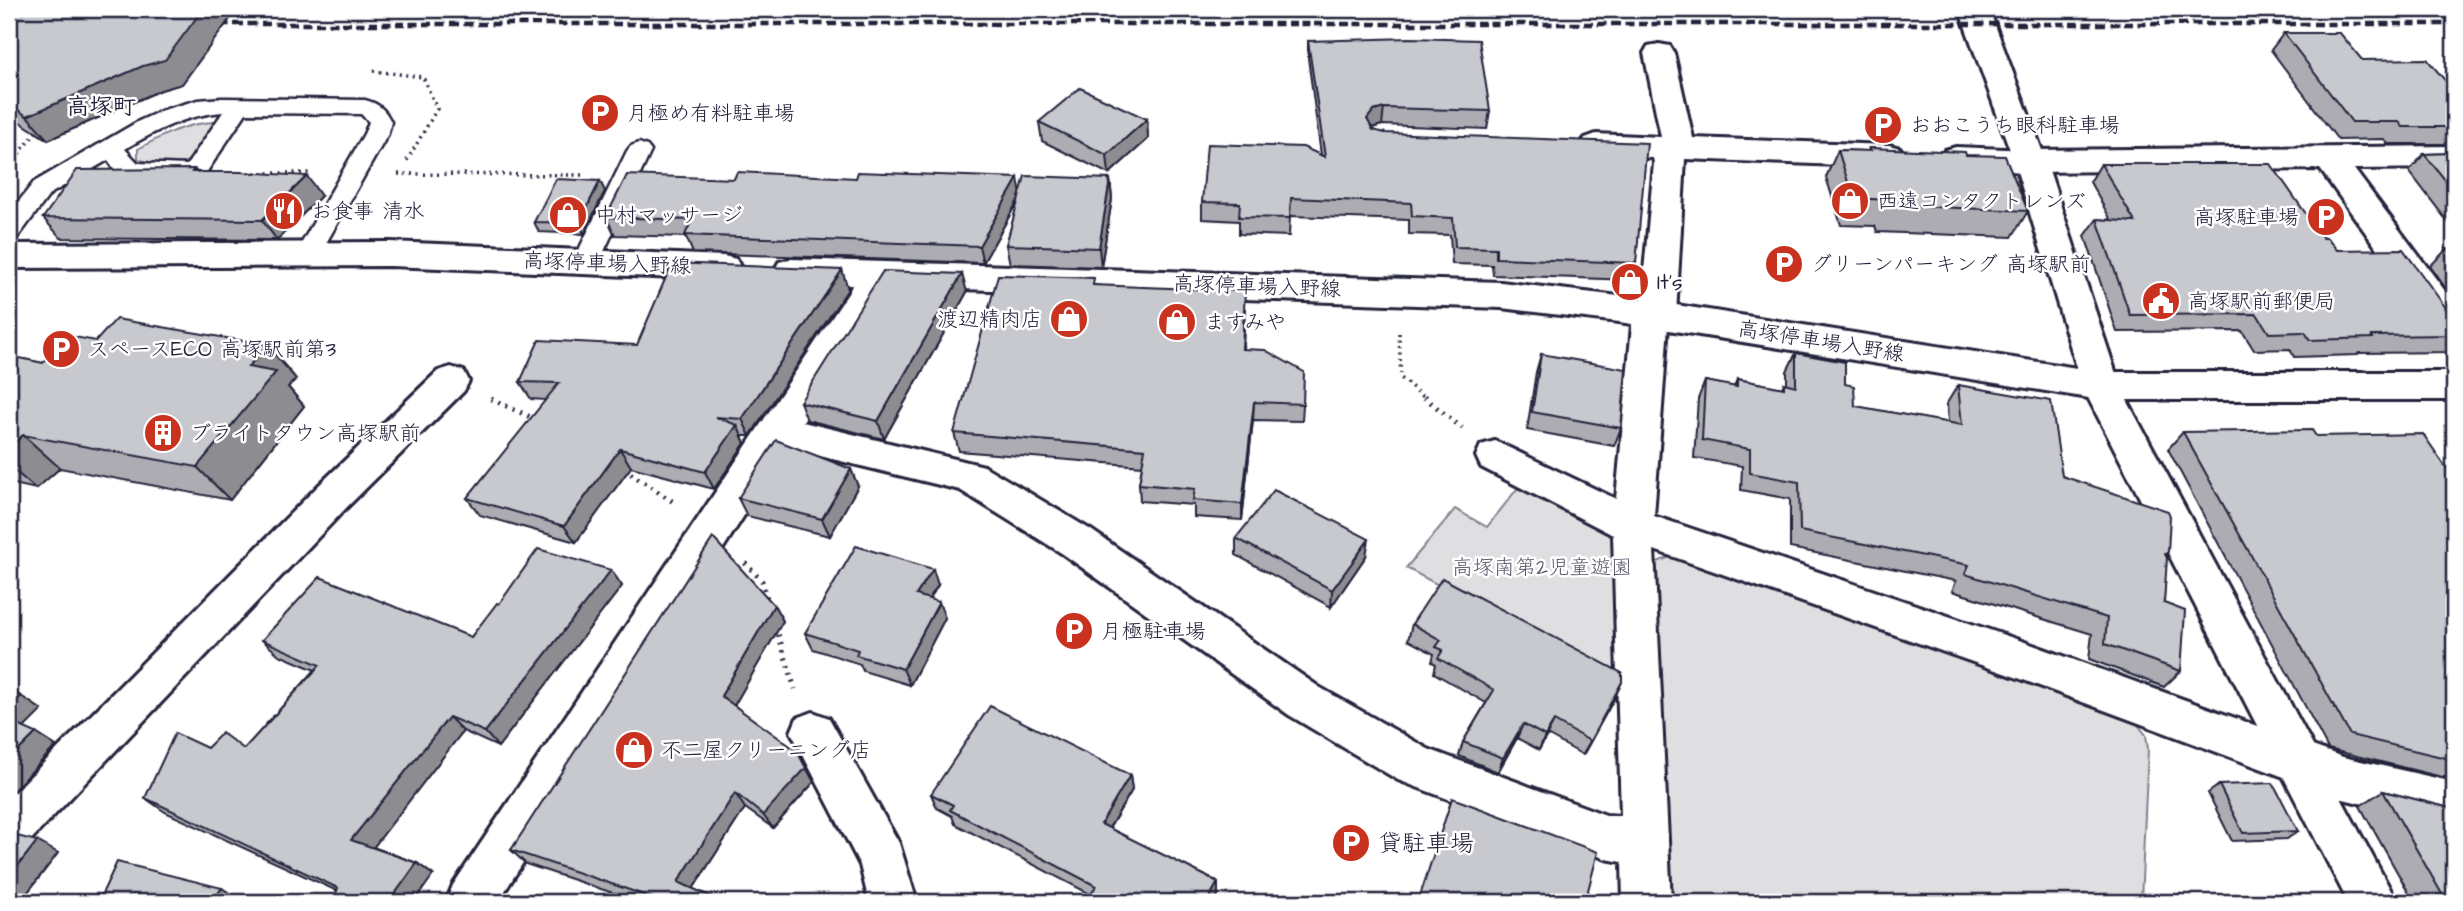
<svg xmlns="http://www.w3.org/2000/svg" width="2463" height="911" font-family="'Architects Daughter','Klee One',sans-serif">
  <rect width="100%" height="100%" fill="#fff"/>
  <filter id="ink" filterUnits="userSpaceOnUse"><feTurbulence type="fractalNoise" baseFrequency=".0143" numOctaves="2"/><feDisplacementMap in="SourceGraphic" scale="14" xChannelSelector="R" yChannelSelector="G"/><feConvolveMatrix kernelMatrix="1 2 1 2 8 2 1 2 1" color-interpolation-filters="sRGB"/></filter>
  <g filter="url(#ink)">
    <g fill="#dfdfe2" stroke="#80808e" stroke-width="2">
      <path d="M215,122L190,159L184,163L156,164L138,159V149C163,135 186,123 215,122Z"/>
      <path d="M1521,484L1608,528L1617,539L1620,681L1406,568L1455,509L1487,527Z"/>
      <path d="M1670,557L1688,559L2019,675L2135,721L2146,735L2148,749L2141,902H1667L1652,575L1655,563Z"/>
    </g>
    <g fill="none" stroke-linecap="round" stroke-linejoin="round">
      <defs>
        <g id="service">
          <path d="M222,98L365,100C379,104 385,109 391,122L388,134L317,259L308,262L299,259L296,253L364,134L369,122L361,114L246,113L202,179L194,181L132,179L115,170L108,160L50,194L18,237L9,240V214L34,182L139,121L163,110L198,100ZM223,112L187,165L138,163L125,149C157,130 186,115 223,112Z"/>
          <path d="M639,143L647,146L651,151L599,262L595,268L586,271L577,268L573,262L627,151L631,146Z"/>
        </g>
        <g id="minor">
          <path d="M1659,44L1670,46L1674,53L1693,138L1889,145L1900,148L1905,156L1900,164L1889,167L1685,159L1676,315L1668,325L1654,516L2022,641L2343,757L2454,782V826L2343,799L2018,678L1654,550L1671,902H1623L1622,862L1606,859L1398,780L1289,715L1063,554L960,490L787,448L498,902H446L453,885L849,292L861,266L873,263L885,266L890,275L884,295L803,422L984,466L1091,530L1319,687L1428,749L1606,815L1621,816L1613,535L1481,467L1476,456L1481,445L1495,441L1616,499L1633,314L1641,304L1654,163L1653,158L1596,156L1585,152L1580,145L1585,138L1596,134L1661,137L1644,53L1648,46Z"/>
          <path d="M2454,146V168L2354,169L2454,303V342L2441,338L2320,169L2030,172L1956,169L1945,166L1940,158L1945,150L1956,147L2030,150Z"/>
          <path d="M451,367L464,371L469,381L464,391L346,508L25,846L9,852V798L318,486L438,371Z"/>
          <path d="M2101,372H2454V400H2101L2088,396L2082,386L2088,376Z"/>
          <path d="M813,712L829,718L899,843L917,902H869L860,865L791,732L797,718Z"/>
        </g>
        <path id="tertiary" d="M2101,372L2114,376L2397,902H2348L2082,386L2088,376Z"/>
        <g id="secondary">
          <path d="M1959,9H1989L2046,161L2120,386L2114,396L2101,400L1619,322L1501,308L791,283L779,280L774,271L779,262L791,259L1501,282L1619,296L2077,368L2014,161Z"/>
          <path d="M390,242L724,256L736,259L741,268L736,277L724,280L390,266L9,268V244Z"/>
        </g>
      </defs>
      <use href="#service" stroke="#22223b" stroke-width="5"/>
      <use href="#minor" stroke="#22223b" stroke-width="6"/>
      <use href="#tertiary" stroke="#22223b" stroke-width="6"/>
      <use href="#secondary" stroke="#22223b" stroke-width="6"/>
      <g stroke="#22223b" stroke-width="3.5" stroke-dasharray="2 4.5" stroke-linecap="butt">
        <path d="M373,71L423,77L437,109L405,164"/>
        <path d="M15,159L38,130"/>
        <path d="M248,173H309"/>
        <path d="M398,174L585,175"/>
        <path d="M1399,333L1401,378L1426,399"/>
      </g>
      <g stroke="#22223b" stroke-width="5" stroke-dasharray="2 6" stroke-linecap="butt">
        <path d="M1424,397L1462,428"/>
        <path d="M491,399L537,420"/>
        <path d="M624,469L675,503"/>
        <path d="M745,563L762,581L768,602"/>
        <path d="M776,627L795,689"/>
      </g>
      <use href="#service" fill="#fff" fill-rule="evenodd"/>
      <use href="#minor" fill="#fff" fill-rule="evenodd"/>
      <use href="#tertiary" fill="#fff" fill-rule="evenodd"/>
      <use href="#secondary" fill="#fff" fill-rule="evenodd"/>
      <path stroke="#22223b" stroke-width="4.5" stroke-dasharray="9 4.5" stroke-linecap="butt" d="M207,24H2454"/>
    </g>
    <g fill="#acacb2" stroke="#22223b" stroke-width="2">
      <path d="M9,9H237L182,84L161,90L48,140L9,115Z"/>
      <path d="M2284,33L2454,91V144H2388L2384,139L2338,140L2271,50Z"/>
      <path d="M1308,41L1490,111L1487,129L1382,125L1372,128L1373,130L1636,263L1630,280L1493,275L1492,265L1452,264L1450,235L1409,234V220L1290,216L1289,236L1239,234V221L1202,219V202L1321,155L1308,58Z"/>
      <path d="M1147,119L1148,139L1109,174L1042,141L1039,122Z"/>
      <path d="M1869,148L1966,155L2028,211L2012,237L1877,232L1875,226L1841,225L1826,177L1838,150L1868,151Z"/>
      <path d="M2454,153V230L2409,171L2424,154Z"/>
      <path d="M2101,164L2323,238L2337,250L2454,319V352L2359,353L2357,355L2294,357L2290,349L2254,350L2242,331L2117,332L2085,236L2097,219L2111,220L2090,182Z"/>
      <path d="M194,169L197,172L321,196L277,240L61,238L43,218Z"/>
      <path d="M1110,179L1112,199L1101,267L1010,264L1006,245L1019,199L983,263L693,253L686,237L615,235L606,217L1021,193Z"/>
      <path d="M605,191L584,234L539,232L534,222Z"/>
      <path d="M2447,249H2454V300L2430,266Z"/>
      <path d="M842,270L848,289L750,436H742L745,443L714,489L631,467L576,542L480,515L467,498L546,400L531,399L520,382L637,345Z"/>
      <path d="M1095,285L1245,309L1243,349L1303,404L1302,421L1253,420L1242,520L1194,517V505L1140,501L1139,484L1142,466L959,451L954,433Z"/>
      <path d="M967,292L884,439L807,420L800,402Z"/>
      <path d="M96,341L267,345L296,379L288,387L304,406L230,500L60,468L36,489L9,483V356L43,363Z"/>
      <path d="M1796,353L1845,384L1855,406L1948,423L1947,403L1958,385L2062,476L2165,555L2164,603L2181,671L2164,687L2089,659L2092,634L1952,591L1956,581L1790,548V499L1741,490L1742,466L1694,458L1698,399L1705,381L1734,387L1737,379L1782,388L1784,383L1787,384V371Z"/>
      <path d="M1541,354L1621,428L1614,446L1527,430L1536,372Z"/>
      <path d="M2183,432L2316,436L2454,479V776L2442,777L2328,749L2168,449Z"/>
      <path d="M858,486L830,536L747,516L738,498Z"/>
      <path d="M1236,538L1366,556L1331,607L1236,555Z"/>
      <path d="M611,570L622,586L498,747L463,731L373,847L417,863L433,875L337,891L165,812L145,798L207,748L244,749L315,670L279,655L262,640L471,637L499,604Z"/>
      <path d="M938,585L930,599L945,618L910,685L863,671L860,664L813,649L805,633Z"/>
      <path d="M774,605L783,621L734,705L805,766L814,782L773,828L745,808L693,889L723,902H640L526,864L511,850Z"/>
      <path d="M1412,624L1615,697L1583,755L1547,735L1539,750L1517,738L1498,772L1459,756L1463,742L1486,703L1434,673L1436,664L1432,662L1434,654L1408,640Z"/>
      <path d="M1130,775L1132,790L1109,829L1218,882V895L1090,894L955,824L952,816L937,808L931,794Z"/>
      <path d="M2219,785L2298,831L2287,839L2232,841L2208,793Z"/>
      <path d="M2383,791L2454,809V902H2414L2360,806Z"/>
      <path d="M9,834L58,853L24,897L9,893Z"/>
    </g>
    <g fill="#8c8c91" stroke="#22223b" stroke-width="2">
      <path d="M203,9H237L182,84L161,90L48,140L27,116Z"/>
      <path d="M1384,108L1382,125L1371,128L1367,119L1373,111Z"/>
      <path d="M1147,119L1148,139L1109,174L1107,155Z"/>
      <path d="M307,176L321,196L277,240L262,220Z"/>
      <path d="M1018,178L1021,195L983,263L979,246Z"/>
      <path d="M1110,179L1112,199L1101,267L1099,248Z"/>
      <path d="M600,181L605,191L584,234L579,223Z"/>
      <path d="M842,270L848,289L750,436L742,419Z"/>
      <path d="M962,274L967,292L884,439L878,421Z"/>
      <path d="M267,345L296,379L288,387L304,406L230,500L197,467L248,367Z"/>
      <path d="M1254,402L1253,420L1242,520V504Z"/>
      <path d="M737,425L745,443L714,489L705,472Z"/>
      <path d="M23,435L60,468L36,489L9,466V447Z"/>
      <path d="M620,449L631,467L576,542L564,526Z"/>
      <path d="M851,469L858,486L830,536L822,519Z"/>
      <path d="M1369,539L1366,556L1331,607L1332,590Z"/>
      <path d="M933,569L938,585L921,611L916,595Z"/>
      <path d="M611,570L622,586L498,747L485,732Z"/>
      <path d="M939,602L945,618L910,685L903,669Z"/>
      <path d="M774,605L783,621L731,711L721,696Z"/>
      <path d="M1622,682L1615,697L1583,755L1590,741Z"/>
      <path d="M21,696L42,710L22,730L9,722V708Z"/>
      <path d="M449,717L463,731L369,853L351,840Z"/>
      <path d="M1554,721L1547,735L1539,750L1545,736Z"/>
      <path d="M1523,724L1517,738L1498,772L1503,758Z"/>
      <path d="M36,733L56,746L9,795V760Z"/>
      <path d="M797,751L814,782L773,828L763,815Z"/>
      <path d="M1130,775L1132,790L1103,838L1101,824Z"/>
      <path d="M735,793L745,808L689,895L678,882Z"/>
      <path d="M37,841L58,853L24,897L9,890V877Z"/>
      <path d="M417,863L433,875L414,902H389Z"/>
      <path d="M1218,882V895L1214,902H1207Z"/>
      <path d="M222,888L241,900L239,902H211Z"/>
    </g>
    <g fill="#c8c8cf" stroke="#22223b" stroke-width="2">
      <path d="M9,9H203L165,60L143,66L27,116L9,104Z"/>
      <path d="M2284,33H2340L2362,60L2427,59L2454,91V127H2403L2399,122H2352Z"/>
      <path d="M1410,38L1479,40L1490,111L1384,108L1373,111L1367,119L1373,130L1385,133L1647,143L1636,263L1496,258V248L1455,247L1453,218L1412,216L1411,203L1291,198L1290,218L1239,217L1240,203L1202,202L1207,144L1303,147L1325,157L1308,41Z"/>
      <path d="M1080,88L1147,119L1107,155L1039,122Z"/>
      <path d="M1869,148L1965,152L1966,155L2005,156L2028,211L1890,205L1889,200L1853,198L1838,150L1871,151Z"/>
      <path d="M2454,153V191L2424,154Z"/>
      <path d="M2101,164H2271L2323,238H2327L2337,250L2403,249L2454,319V335L2372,336L2373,338L2310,340L2305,332L2269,333L2257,314L2130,315L2097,219L2135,222Z"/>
      <path d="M194,169L192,172H240L307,176L262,220L43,218L77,170Z"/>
      <path d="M737,172L856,178L858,172L1018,178L979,246L685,235L692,220L606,217L627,175L734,179Z"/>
      <path d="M1025,176L1110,179L1099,248L1006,245Z"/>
      <path d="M556,179L600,181L579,223L534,222Z"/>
      <path d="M2447,249H2454V259Z"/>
      <path d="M672,263L842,270L742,419L715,417L737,425L705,472L620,449L564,526L467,498L559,383L520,382L539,340L637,345Z"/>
      <path d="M883,271L962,274L878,421L800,402Z"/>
      <path d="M998,275L1094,278L1093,285L1245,291L1242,349L1265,350L1304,372L1303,404L1254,402L1242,504L1193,500L1195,489L1139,484L1145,449L954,433Z"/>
      <path d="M116,319L267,345L248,367L276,372L197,467L23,435L9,447V356L43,363L69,336L96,341Z"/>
      <path d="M1796,353L1845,362V384L1854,386L1855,406L1962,425L1958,385L2051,401L2062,476L2168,511L2170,516L2168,552L2165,554L2167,558L2164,603L2185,611L2181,671L2105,644L2107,618L1965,574L1969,565L1800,531L1799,482L1750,473V449L1702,440L1705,381L1737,387V379L1784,388V383L1796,386Z"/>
      <path d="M1541,354L1626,369L1621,428L1532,412Z"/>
      <path d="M2312,430L2316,436L2423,434L2454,479V760L2350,735L2183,432Z"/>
      <path d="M776,440L851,469L822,519L738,498Z"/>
      <path d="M1274,490L1369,539L1332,590L1236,538Z"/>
      <path d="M713,538L774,605L721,696L797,751L806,768L763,815L735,793L678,882L723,902H662V901L511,850Z"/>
      <path d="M856,546L933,569L916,595L939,602L903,669L856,655L858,650L805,633Z"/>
      <path d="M538,549L611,570L485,732L449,717L351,840L417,863L389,902H333L338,888L145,798L175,733L207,748L222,733L244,749L320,665L262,640L320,577L471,637L497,603L499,604Z"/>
      <path d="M1442,578L1622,673V682L1590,741L1554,721L1545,736L1523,724L1503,758L1463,742L1494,690L1438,658L1443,650L1436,647L1441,640L1412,624Z"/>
      <path d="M9,690L21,696L9,708Z"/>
      <path d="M990,706L1130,775L1101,824L1218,882L1207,902H1086L1096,886L950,810L953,805L931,794Z"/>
      <path d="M9,721L36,733L9,760Z"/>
      <path d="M2273,783L2298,831L2243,833L2219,785Z"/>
      <path d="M2383,791L2454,809V901H2446Z"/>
      <path d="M1452,798L1598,852L1585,902H1418Z"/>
      <path d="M9,834L37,841L9,877Z"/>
      <path d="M117,862L222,888L211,902H86L89,896H101Z"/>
    </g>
  </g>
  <defs>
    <symbol id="parking-disc" viewBox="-11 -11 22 22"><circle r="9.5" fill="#c8321e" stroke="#fff"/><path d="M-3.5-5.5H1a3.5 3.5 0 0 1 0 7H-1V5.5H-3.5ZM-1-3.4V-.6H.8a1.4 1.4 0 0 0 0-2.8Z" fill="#fff"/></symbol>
    <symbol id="shop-disc" viewBox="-11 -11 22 22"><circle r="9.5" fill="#c8321e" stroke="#fff"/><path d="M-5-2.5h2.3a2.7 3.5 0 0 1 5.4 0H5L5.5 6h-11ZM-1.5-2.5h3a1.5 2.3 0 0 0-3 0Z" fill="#fff"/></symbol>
    <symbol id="restaurant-disc" viewBox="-11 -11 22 22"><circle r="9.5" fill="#c8321e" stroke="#fff"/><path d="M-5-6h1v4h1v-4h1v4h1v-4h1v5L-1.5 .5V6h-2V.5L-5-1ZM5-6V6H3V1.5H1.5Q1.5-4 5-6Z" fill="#fff"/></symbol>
    <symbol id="civic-disc" viewBox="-11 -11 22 22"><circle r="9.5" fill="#c8321e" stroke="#fff"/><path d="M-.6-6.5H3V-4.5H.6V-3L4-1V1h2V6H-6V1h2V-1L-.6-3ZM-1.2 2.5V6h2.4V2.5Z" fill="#fff"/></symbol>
    <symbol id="building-disc" viewBox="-11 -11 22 22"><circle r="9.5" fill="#c8321e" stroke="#fff"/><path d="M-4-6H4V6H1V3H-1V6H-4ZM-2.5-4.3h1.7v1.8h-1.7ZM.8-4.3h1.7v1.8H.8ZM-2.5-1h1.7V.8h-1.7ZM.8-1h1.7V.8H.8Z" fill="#fff"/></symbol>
  </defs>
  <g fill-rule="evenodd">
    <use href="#parking-disc" x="578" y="91" width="44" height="44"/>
    <use href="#parking-disc" x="1861" y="103" width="44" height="44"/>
    <use href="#shop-disc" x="1828" y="179" width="44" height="44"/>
    <use href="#restaurant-disc" x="262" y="189" width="44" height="44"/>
    <use href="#shop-disc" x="546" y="193" width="44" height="44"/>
    <use href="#parking-disc" x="2304" y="195" width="44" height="44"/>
    <use href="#parking-disc" x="1762" y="242" width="44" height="44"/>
    <use href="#shop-disc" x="1608" y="260" width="44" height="44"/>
    <use href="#civic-disc" x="2139" y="279" width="44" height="44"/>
    <use href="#shop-disc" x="1047" y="297" width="44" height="44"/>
    <use href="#shop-disc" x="1155" y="300" width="44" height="44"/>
    <use href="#parking-disc" x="39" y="327" width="44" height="44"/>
    <use href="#building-disc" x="141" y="411" width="44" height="44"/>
    <use href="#parking-disc" x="1052" y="609" width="44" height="44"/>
    <use href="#shop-disc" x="612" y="728" width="44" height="44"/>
    <use href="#parking-disc" x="1329" y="821" width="44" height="44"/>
  </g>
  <g text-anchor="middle" stroke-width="5" stroke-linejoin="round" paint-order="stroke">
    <g font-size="21" fill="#22223b" stroke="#fff" text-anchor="start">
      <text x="627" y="120">月極め有料駐車場</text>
      <text x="1910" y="132">おおこうち眼科駐車場</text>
      <text x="1877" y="208">西遠コンタクトレンズ</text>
      <text x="311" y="218">お食事 清水</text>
      <text x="595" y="222">中村マッサージ</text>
      <text x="2299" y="224" text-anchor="end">高塚駐車場</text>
      <text x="1811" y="271">グリーンパーキング 高塚駅前</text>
      <text x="1657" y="289">It's</text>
      <text x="2188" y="308">高塚駅前郵便局</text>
      <text x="1042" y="326" text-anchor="end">渡辺精肉店</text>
      <text x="1204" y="329">ますみや</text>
      <text x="88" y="356">スペースECO 高塚駅前第3</text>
      <text x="190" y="440">ブライトタウン高塚駅前</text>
      <text x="1101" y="638">月極駐車場</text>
      <text x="661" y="757">不二屋クリーニング店</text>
    </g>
    <g font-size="21" fill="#22223b" stroke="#fff">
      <text transform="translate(607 263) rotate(2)" y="7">高塚停車場入野線</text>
      <text transform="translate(1257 286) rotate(2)" y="7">高塚停車場入野線</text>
      <text transform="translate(1821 341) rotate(9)" y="7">高塚停車場入野線</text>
    </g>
    <g font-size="21" fill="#5b5b6d" stroke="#fff">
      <text x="1542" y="574">高塚南第2児童遊園</text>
    </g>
    <g font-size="23" font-weight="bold" fill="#22223b" stroke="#fff">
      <text x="101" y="114">高塚町</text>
    </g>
    <g font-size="24" fill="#22223b" stroke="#fff" text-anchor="start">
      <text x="1378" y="851">貸駐車場</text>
    </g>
  </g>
  <rect width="2463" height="911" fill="none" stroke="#fff" stroke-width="35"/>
  <rect x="18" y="18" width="2428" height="876" fill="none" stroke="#22223b" stroke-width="2.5" filter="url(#ink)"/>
</svg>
